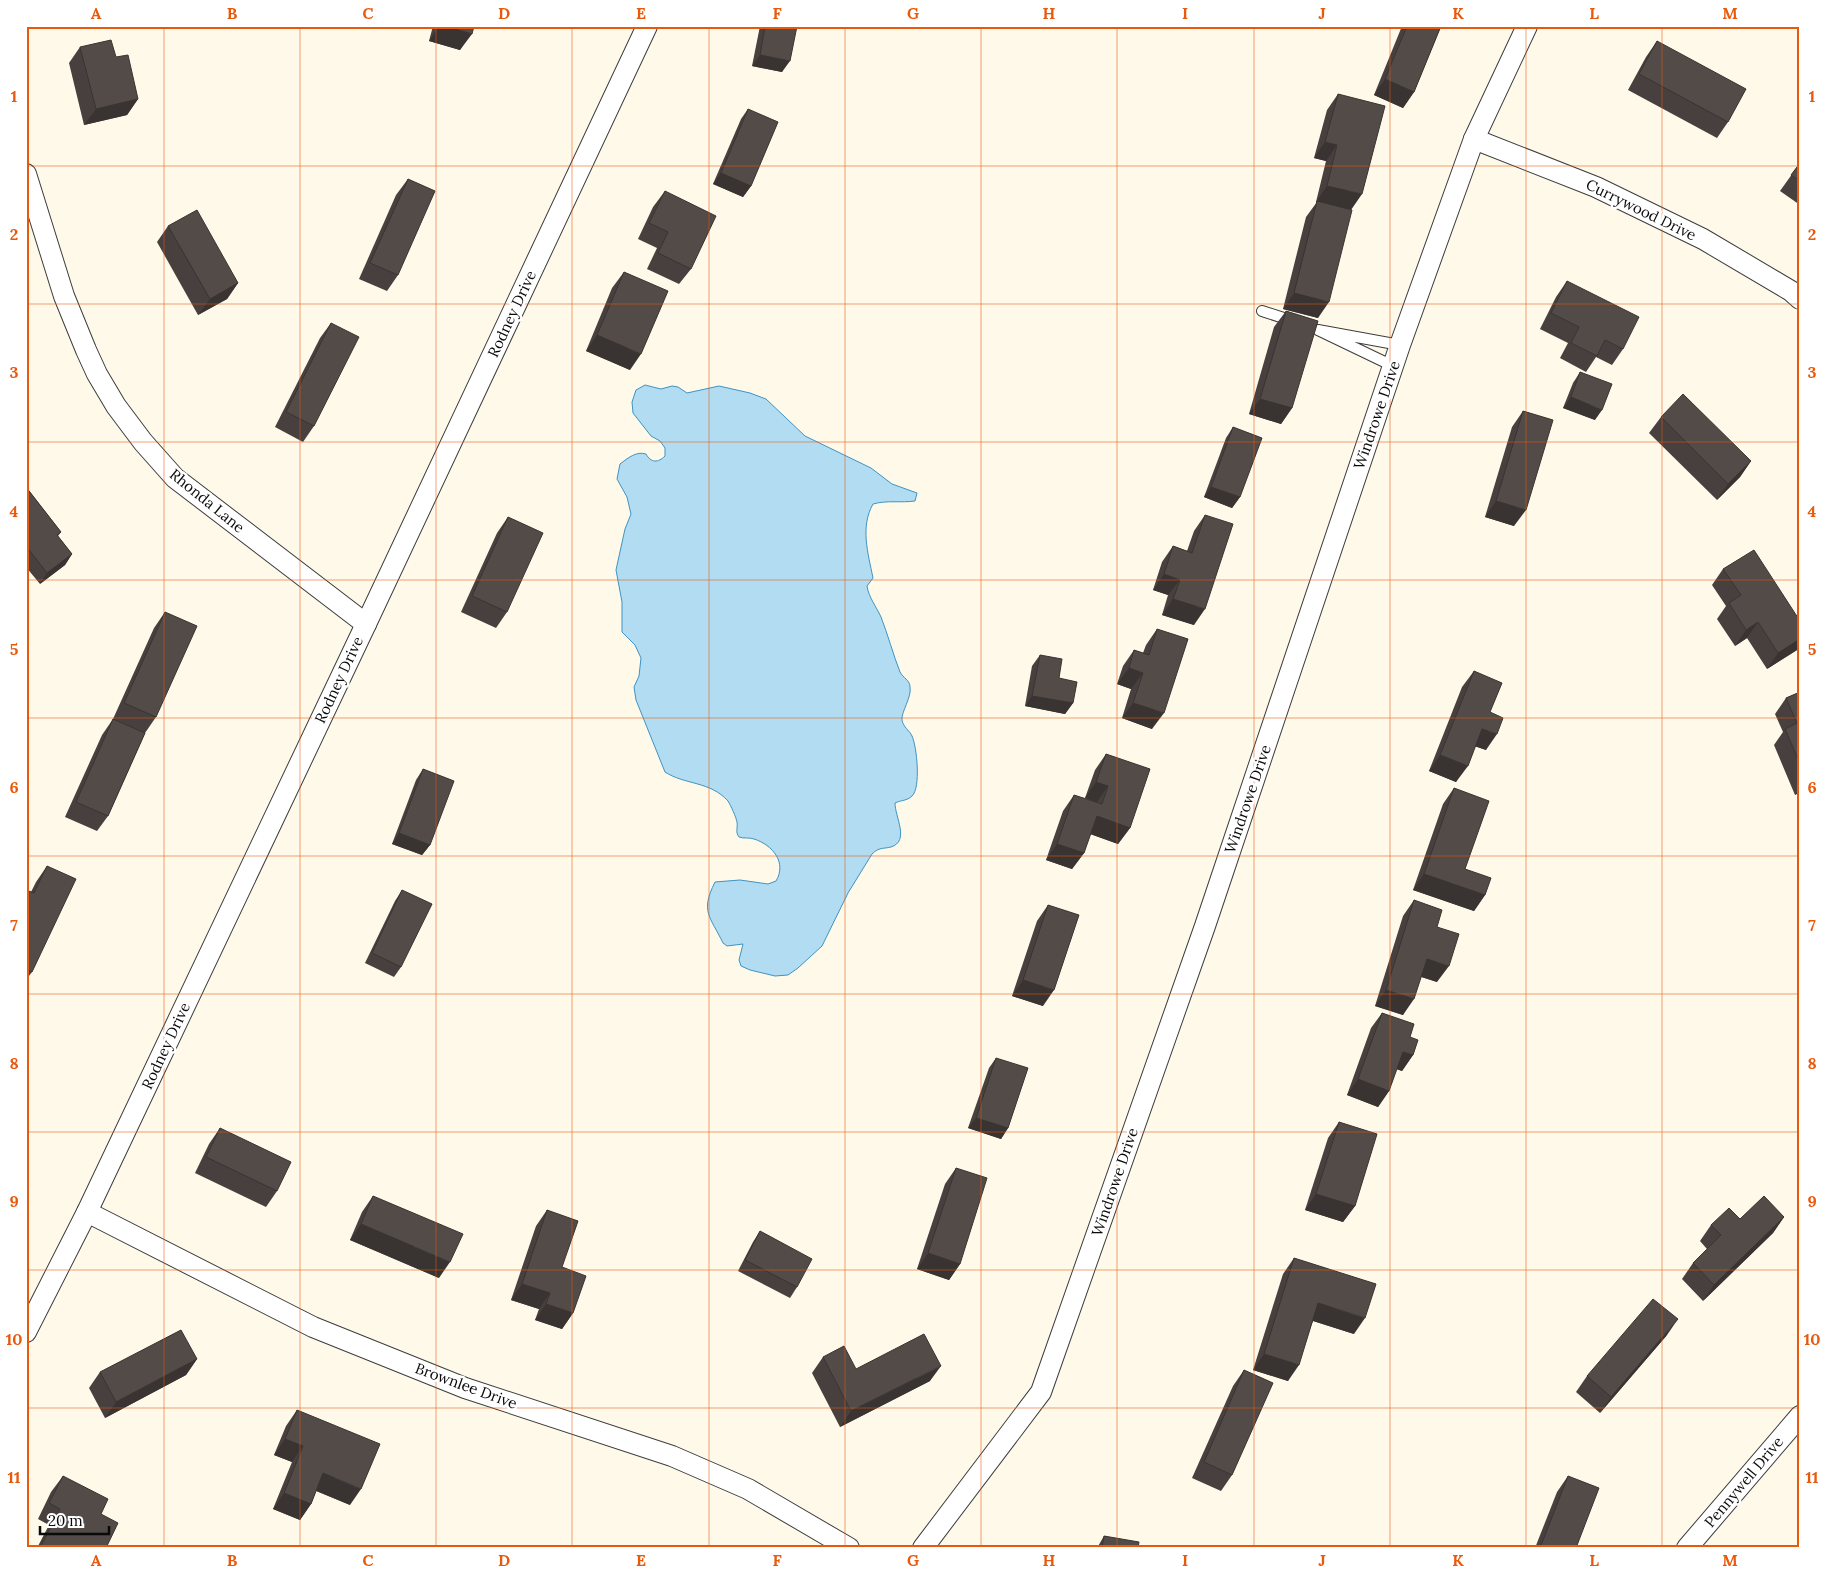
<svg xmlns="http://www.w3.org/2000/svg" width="1826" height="1574" font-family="Lora,serif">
  <rect width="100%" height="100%" fill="#fef9e9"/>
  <path fill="#b2dcf1" stroke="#3e94c3" d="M645,385L661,389L672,386L678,387L687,393L719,386L750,393L766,399L805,436L871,468L892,484L917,493L915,501C901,503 887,500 873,504C860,527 868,553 873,578L867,586C869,598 876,606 881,617C888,635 893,654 900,672C903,678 910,680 910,687C912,697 901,712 902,720C903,727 910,731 912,736C917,747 921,788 912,796C907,801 901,800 895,803C895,817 910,841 891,847C883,849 879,847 872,854L848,893L822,946L798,968L788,975L775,976L750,970L741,966L739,960L743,944L727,946L723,943C710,916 700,912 715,882L740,880L768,884L776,881C787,863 773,845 754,839C749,837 744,839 739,837C735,832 738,828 737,822C736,817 731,806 728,801C710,781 685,785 665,772L636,700L634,687L639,676L641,658L635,645L622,632V602L616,570L625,529L631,514L627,497L617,479L620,464C628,458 636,451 646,454C651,463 658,463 665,456V448L660,441L651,436L633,413L632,402L636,390Z"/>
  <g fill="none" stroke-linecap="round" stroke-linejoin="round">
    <defs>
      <g id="service">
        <path d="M1262,311L1293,321"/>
        <path d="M1393,366L1318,330L1400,345"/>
      </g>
      <g id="minor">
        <path d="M1474,139L1596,187L1703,239L1791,291L1800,299"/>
        <path d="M26,174L64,296L86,350L97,374L116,406L143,442L175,478L366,624"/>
        <path d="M87,1212L313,1327L465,1388L672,1456L748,1489L849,1548"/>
        <path d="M26,1332L87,1212L366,624L647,26"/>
        <path d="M923,1548L1041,1392L1205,926L1400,345L1474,139L1527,26"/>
        <path d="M1687,1548L1800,1416"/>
      </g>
    </defs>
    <use href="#service" stroke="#3d3d3d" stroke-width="12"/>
    <use href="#minor" stroke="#3d3d3d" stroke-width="22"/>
    <use href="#service" stroke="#fff" stroke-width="10"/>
    <use href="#minor" stroke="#fff" stroke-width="20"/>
  </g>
  <g fill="#47403e">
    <path d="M433,26H474L460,50L429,41Z"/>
    <path d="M760,26H797L782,72L752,66Z"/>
    <path d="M1402,26H1441L1414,92L1403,108L1374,95Z"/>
    <path d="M1657,41L1728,122L1717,138L1628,90L1646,57Z"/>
    <path d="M80,47L116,57L138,99L127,115L84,125L69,63Z"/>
    <path d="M1338,94L1351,210L1318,318L1283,309L1306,217L1317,202H1316L1326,161L1314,158L1327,110Z"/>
    <path d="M748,109L751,186L743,197L713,184L741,119Z"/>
    <path d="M1800,163V205L1780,191Z"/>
    <path d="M408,179L398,275L387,291L359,279L396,195Z"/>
    <path d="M665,191L691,269L679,284L647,269L657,248L638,239L653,207Z"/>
    <path d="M168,226L238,283L227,299L198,315L157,242Z"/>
    <path d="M624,272L630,370L586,351L612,288Z"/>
    <path d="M1567,281L1623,349L1612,365L1596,357L1586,372L1560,358L1568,343L1540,329L1556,297Z"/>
    <path d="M1286,311L1292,408L1281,424L1249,414L1274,327Z"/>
    <path d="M331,323L314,426L303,442L275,427L320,338Z"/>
    <path d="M1580,372L1595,420L1563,408L1573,383Z"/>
    <path d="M1523,411L1514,526L1485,517L1512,427Z"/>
    <path d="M1661,417L1751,461L1740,477L1717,500L1649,433Z"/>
    <path d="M1233,427L1240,497L1232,508L1204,497L1226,438Z"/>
    <path d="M26,487L61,532L58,536L72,554L65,565L40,584L26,567Z"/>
    <path d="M1205,515L1194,625L1162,615L1168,595L1153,590L1162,562L1173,546L1187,551L1194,531Z"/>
    <path d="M508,517L507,612L496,628L461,612L497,533Z"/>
    <path d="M1723,569L1800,621V646L1797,650L1767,669L1747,638L1735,646L1717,619L1726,606L1712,585Z"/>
    <path d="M165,612L156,717L145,733L108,816L97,831L65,817L102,735L113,719L154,628Z"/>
    <path d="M1157,629L1152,729L1122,718L1131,689L1117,684L1123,666L1134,650L1143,653L1146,645Z"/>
    <path d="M1040,655L1073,703L1065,714L1025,706L1032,666Z"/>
    <path d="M1474,671L1490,712L1486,750L1475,746L1456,782L1429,771L1462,687Z"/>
    <path d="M1800,692V792L1795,795L1774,745L1783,732L1775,714L1786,698Z"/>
    <path d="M1106,754L1130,828L1118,844L1090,834L1084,853L1072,869L1046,860L1063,811L1074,795L1097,803L1085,798L1095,770Z"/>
    <path d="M423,769L430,845L422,855L392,844L416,780Z"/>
    <path d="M1454,788L1465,869L1485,895L1474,911L1413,890L1443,804Z"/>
    <path d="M47,866L32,972L26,980V890L31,892L36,882Z"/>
    <path d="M402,890L401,967L394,977L365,963L395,901Z"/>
    <path d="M1414,900L1437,927V982L1421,977L1403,1015L1375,1006L1403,916Z"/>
    <path d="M1048,905L1043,1006L1012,996L1037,921Z"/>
    <path d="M1382,1013L1410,1037L1413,1055L1402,1071L1396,1069L1389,1091L1378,1107L1347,1095L1371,1028Z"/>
    <path d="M996,1058L1008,1128L1001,1139L968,1128L989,1068Z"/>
    <path d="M1339,1122L1355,1206L1343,1222L1305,1210L1328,1138Z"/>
    <path d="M220,1128L277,1191L266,1207L195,1173L209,1144Z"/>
    <path d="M956,1168L960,1264L949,1280L917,1269L945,1184Z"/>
    <path d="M373,1196L439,1278L350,1240L362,1212Z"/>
    <path d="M547,1210L573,1313L562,1329L535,1320L539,1309L511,1300L536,1226Z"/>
    <path d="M1784,1217L1773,1233L1703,1301L1682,1279L1693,1263L1707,1249L1700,1241L1711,1225Z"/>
    <path d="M760,1231L797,1287L790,1298L738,1271L753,1242Z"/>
    <path d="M1294,1258L1354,1334L1313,1321L1288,1381L1253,1370L1283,1274Z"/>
    <path d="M1667,1335L1600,1413L1576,1392L1587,1376Z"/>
    <path d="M823,1357L856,1369L930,1381L840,1427L812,1373Z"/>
    <path d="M197,1359L186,1375L105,1418L89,1388L100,1372Z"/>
    <path d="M1244,1370L1232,1475L1221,1491L1192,1478L1233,1386Z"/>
    <path d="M297,1410L350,1505L316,1491L311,1504L300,1520L273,1509L292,1462L274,1455L286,1426Z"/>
    <path d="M63,1476L101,1514L106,1548H37L49,1525L38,1519L51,1492Z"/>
    <path d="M1568,1476L1576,1548H1535L1557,1492Z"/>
    <path d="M1104,1536L1138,1548H1097Z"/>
  </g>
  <g fill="#393432">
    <path d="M439,26H445L472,34L460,50L429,41Z"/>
    <path d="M760,55L790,61L782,72L752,66Z"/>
    <path d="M1385,79L1414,92L1403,108L1374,95Z"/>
    <path d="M138,99L127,115L84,125L96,109Z"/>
    <path d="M1325,142L1337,145L1326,161L1314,158Z"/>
    <path d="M721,173L751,186L743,197L713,184Z"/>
    <path d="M1327,186L1362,194L1351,210L1316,202Z"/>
    <path d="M238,283L227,299L198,315L210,299Z"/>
    <path d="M1294,293L1329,302L1318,318L1283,309Z"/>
    <path d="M597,335L641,354L630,370L586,351Z"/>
    <path d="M1571,397L1602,410L1595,420L1563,408Z"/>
    <path d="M1260,399L1292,408L1281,424L1249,414Z"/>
    <path d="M1751,461L1740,477L1717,500L1728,484Z"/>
    <path d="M1211,487L1240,497L1232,508L1204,497Z"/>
    <path d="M1496,501L1526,510L1514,526L1485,517Z"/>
    <path d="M72,554L65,565L40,584L47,573Z"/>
    <path d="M1164,574L1180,580L1168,595L1153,590Z"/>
    <path d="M1173,599L1205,609L1194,625L1162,615Z"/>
    <path d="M1758,622L1747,638L1735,646L1746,630Z"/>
    <path d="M1800,639V646L1797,650L1767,669L1778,653Z"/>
    <path d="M1129,668L1143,673L1131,689L1117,684Z"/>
    <path d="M1032,696L1073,703L1065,714L1025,706Z"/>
    <path d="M1133,703L1164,713L1152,729L1122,718Z"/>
    <path d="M1482,729L1497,734L1486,750L1471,745Z"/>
    <path d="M1440,755L1468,766L1456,782L1429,771Z"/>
    <path d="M1096,782L1108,786L1097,802L1085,798Z"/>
    <path d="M1800,788V792L1795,795Z"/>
    <path d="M1097,816L1130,828L1118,844L1085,832Z"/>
    <path d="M399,833L430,845L422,855L392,844Z"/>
    <path d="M1057,844L1084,853L1072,869L1046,860Z"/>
    <path d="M1424,874L1485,895L1474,911L1413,890Z"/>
    <path d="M1427,959L1449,966L1437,982L1416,975Z"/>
    <path d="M1023,980L1054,990L1043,1006L1012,996Z"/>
    <path d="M1386,990L1414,999L1403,1015L1375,1006Z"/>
    <path d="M1403,1052L1413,1055L1402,1071L1392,1067Z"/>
    <path d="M1358,1079L1389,1091L1378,1107L1347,1095Z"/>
    <path d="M976,1118L1008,1128L1001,1139L968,1128Z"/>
    <path d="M1316,1194L1355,1206L1343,1222L1305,1210Z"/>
    <path d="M1784,1217L1773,1233L1703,1301L1714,1285Z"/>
    <path d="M361,1224L450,1262L439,1278L350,1240Z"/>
    <path d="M928,1253L960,1264L949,1280L917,1269Z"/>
    <path d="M522,1284L550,1293L539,1309L511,1300Z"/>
    <path d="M1318,1303L1365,1318L1354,1334L1307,1319Z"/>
    <path d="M546,1304L573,1313L562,1329L535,1320Z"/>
    <path d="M1678,1319L1667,1335L1600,1413L1611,1397Z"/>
    <path d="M1264,1354L1299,1365L1288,1381L1253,1370Z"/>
    <path d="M197,1359L186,1375L105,1418L116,1402Z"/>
    <path d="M941,1366L930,1381L840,1427L851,1411Z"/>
    <path d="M285,1439L303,1446L292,1462L274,1455Z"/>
    <path d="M323,1473L361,1489L350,1505L312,1489Z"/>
    <path d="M284,1493L311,1504L300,1520L273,1509Z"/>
  </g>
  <g fill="#524b48" stroke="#393432">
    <path d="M445,26H474L472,34Z"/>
    <path d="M765,26H797L790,61L760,55Z"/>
    <path d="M1407,26H1441L1414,92L1385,79Z"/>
    <path d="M111,40L116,57L128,55L138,99L96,109L80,47Z"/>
    <path d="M1657,41L1746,89L1728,122L1639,74Z"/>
    <path d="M1338,94L1385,106L1362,194L1327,186L1337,145L1325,142Z"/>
    <path d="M748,109L778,122L751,186L721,173Z"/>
    <path d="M1800,163V181L1791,175Z"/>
    <path d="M408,179L435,191L398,275L370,263Z"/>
    <path d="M665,191L716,216L691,269L658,253L668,232L649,223Z"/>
    <path d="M1317,201L1352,210L1329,302L1294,293Z"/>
    <path d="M197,210L238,283L210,299L168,226Z"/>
    <path d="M624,272L668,291L641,354L597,335Z"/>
    <path d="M1567,281L1639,317L1623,349L1605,340L1597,356L1571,343L1579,327L1551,313Z"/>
    <path d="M1286,311L1318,321L1292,408L1260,399Z"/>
    <path d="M331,323L359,337L314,426L286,412Z"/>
    <path d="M1580,372L1612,384L1602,410L1571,397Z"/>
    <path d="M1683,394L1751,461L1728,484L1661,417Z"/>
    <path d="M1523,411L1553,420L1526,510L1496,501Z"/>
    <path d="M1233,427L1262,438L1240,497L1211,487Z"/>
    <path d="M26,487L61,532L57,535L72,554L47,573L26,546Z"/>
    <path d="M1205,515L1233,524L1205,609L1173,599L1180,580L1164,574L1173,546L1192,553Z"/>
    <path d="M508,517L543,533L507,612L472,596Z"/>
    <path d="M1754,550L1800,621V639L1778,653L1758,622L1746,630L1729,603L1741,595L1723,569Z"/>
    <path d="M165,612L197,626L156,717L124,703Z"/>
    <path d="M1157,629L1188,639L1164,713L1133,703L1143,673L1129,668L1134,650L1149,655Z"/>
    <path d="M1040,655L1062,659L1059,678L1077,682L1073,703L1032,696Z"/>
    <path d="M1474,671L1502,683L1490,712L1503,718L1497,734L1482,729L1468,766L1440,755Z"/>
    <path d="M1800,692V764L1785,729L1797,723L1786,698Z"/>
    <path d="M113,719L145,733L108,816L76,802Z"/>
    <path d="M1106,754L1150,769L1130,828L1097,816L1084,853L1057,844L1074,795L1102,804L1108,786L1096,782Z"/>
    <path d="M423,769L454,781L430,845L399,833Z"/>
    <path d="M1454,788L1489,801L1465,869L1491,878L1485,895L1424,874Z"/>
    <path d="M47,866L76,879L32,972L26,969V890L34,893Z"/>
    <path d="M402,890L432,904L401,967L372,953Z"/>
    <path d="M1414,900L1442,910L1437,927L1459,934L1449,966L1427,959L1414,999L1386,990Z"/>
    <path d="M1048,905L1079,915L1054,990L1023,980Z"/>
    <path d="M1382,1013L1414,1024L1410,1037L1418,1040L1413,1055L1403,1052L1389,1091L1358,1079Z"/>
    <path d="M996,1058L1028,1068L1008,1128L976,1118Z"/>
    <path d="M1339,1122L1377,1134L1355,1206L1316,1194Z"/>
    <path d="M220,1128L291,1162L277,1191L206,1157Z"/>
    <path d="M956,1168L987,1178L960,1264L928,1253Z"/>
    <path d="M373,1196L463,1234L450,1262L361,1224Z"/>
    <path d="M1764,1196L1784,1217L1714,1285L1693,1263L1721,1235L1711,1225L1729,1208L1740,1219Z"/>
    <path d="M547,1210L578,1221L562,1267L586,1276L573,1313L546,1304L550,1293L522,1284Z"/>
    <path d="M760,1231L812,1259L797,1287L745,1260Z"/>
    <path d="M1294,1258L1376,1284L1365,1318L1318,1303L1299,1365L1264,1354Z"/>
    <path d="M1653,1299L1678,1319L1611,1397L1587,1376Z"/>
    <path d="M181,1330L197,1359L116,1402L100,1372Z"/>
    <path d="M924,1334L941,1366L851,1411L823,1357L844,1346L856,1369Z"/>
    <path d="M1244,1370L1273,1383L1232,1475L1204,1462Z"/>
    <path d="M297,1410L380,1444L361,1489L323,1473L311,1504L284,1493L303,1446L285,1439Z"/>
    <path d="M63,1476L108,1499L101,1514L118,1523L106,1548H40L60,1509L49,1503Z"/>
    <path d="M1568,1476L1599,1488L1576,1548H1540Z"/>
    <path d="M1104,1536L1139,1542L1138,1548H1102Z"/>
  </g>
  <path fill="none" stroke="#e8590c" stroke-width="1" stroke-opacity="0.55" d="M164,26V1548M300,26V1548M436,26V1548M572,26V1548M709,26V1548M845,26V1548M981,26V1548M1117,26V1548M1254,26V1548M1390,26V1548M1526,26V1548M1662,26V1548M26,166H1800M26,304H1800M26,442H1800M26,580H1800M26,718H1800M26,856H1800M26,994H1800M26,1132H1800M26,1270H1800M26,1408H1800"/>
  <g text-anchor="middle" stroke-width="5" stroke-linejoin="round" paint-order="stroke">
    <g font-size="15" fill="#0a0a0a" stroke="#fff">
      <text transform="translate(1641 210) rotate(26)" y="5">Currywood Drive</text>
      <text transform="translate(512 314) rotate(-65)" y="5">Rodney Drive</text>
      <text transform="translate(1377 415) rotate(-71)" y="5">Windrowe Drive</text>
      <text transform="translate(207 501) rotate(39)" y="5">Rhonda Lane</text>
      <text transform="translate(339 680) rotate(-65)" y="5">Rodney Drive</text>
      <text transform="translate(1248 799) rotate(-71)" y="5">Windrowe Drive</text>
      <text transform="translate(166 1046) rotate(-65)" y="5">Rodney Drive</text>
      <text transform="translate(1115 1182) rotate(-71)" y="5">Windrowe Drive</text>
      <text transform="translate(466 1386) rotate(20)" y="5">Brownlee Drive</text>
      <text transform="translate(1744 1482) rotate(-50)" y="5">Pennywell Drive</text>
    </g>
  </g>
  <rect width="1826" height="1574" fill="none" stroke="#ffffff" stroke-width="55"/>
  <path d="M40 1526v8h69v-8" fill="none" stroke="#0a0a0a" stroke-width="2.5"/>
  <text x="48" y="1526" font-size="15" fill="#0a0a0a" stroke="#ffffff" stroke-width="4" paint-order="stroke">20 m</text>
  <rect x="28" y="28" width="1770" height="1518" fill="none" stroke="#e8590c" stroke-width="2"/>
  <g font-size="16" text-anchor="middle" font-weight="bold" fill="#e8590c">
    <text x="96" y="19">A</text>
    <text x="232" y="19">B</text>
    <text x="368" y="19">C</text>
    <text x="504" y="19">D</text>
    <text x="641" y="19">E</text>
    <text x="777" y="19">F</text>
    <text x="913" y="19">G</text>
    <text x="1049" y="19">H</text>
    <text x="1185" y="19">I</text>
    <text x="1322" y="19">J</text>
    <text x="1458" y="19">K</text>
    <text x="1594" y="19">L</text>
    <text x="1730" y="19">M</text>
    <text x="14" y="102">1</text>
    <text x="1812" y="102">1</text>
    <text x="14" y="240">2</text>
    <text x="1812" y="240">2</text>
    <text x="14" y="378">3</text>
    <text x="1812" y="378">3</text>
    <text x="14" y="517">4</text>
    <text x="1812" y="517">4</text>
    <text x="14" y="655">5</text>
    <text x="1812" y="655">5</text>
    <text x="14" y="793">6</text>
    <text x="1812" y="793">6</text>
    <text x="14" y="931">7</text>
    <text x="1812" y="931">7</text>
    <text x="14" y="1069">8</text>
    <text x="1812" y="1069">8</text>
    <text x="14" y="1207">9</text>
    <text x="1812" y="1207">9</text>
    <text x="14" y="1345">10</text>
    <text x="1812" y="1345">10</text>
    <text x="14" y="1483">11</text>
    <text x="1812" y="1483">11</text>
    <text x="96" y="1566">A</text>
    <text x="232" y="1566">B</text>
    <text x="368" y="1566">C</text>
    <text x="504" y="1566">D</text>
    <text x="641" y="1566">E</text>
    <text x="777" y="1566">F</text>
    <text x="913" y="1566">G</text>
    <text x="1049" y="1566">H</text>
    <text x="1185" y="1566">I</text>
    <text x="1322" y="1566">J</text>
    <text x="1458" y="1566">K</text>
    <text x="1594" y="1566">L</text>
    <text x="1730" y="1566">M</text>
  </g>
</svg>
